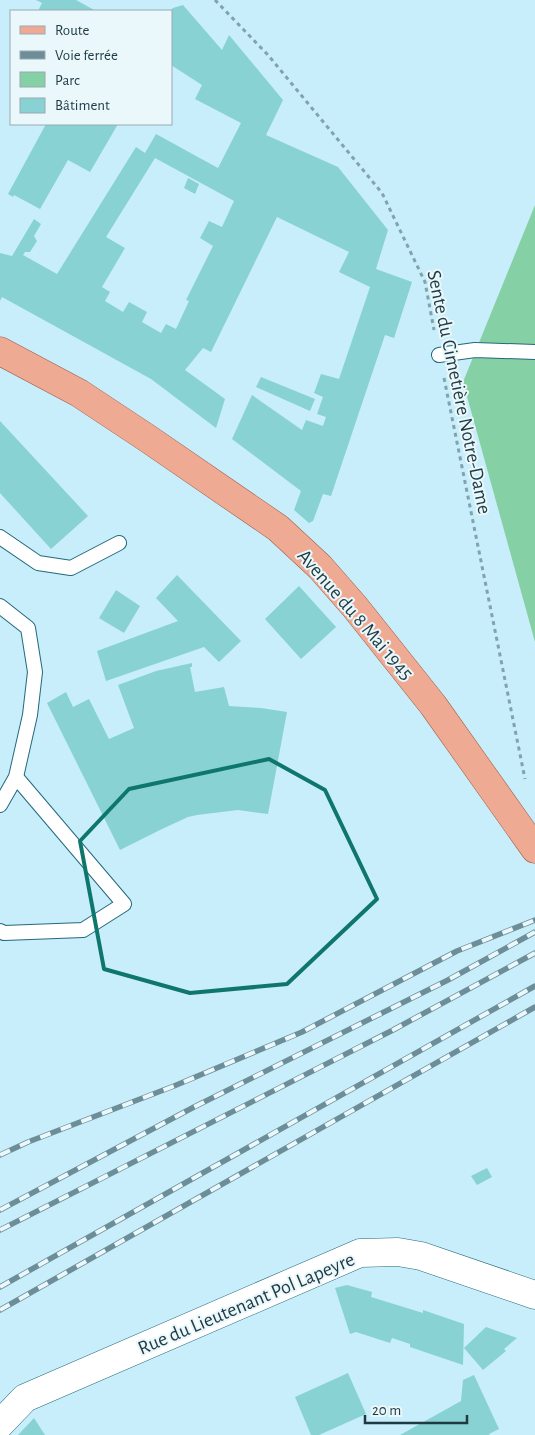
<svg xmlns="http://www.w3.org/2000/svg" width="535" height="1435" font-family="'Alegreya Sans',sans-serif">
  <rect width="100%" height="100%" fill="#c7eefa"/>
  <path fill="#85d0a5" d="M535,205V642L463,382Z"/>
  <g fill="#89d2d4" fill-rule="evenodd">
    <path d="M36,0H76L96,11H38L42,3Z"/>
    <path d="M183,5L222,50L229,35L283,100L266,135L338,167L388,230L376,269L412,282L394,338L385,335L331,496L323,494L313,521L309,523L294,510L301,491L232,439L252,395L302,430L306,420L323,426L326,417L317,414L323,397L314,393L321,374L339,379L370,287L339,272L349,252L277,217L211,352L203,348L185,370L225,399L216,428L151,379L2,297L0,301V253L12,256L34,219L41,224L34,236L37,241L30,252H25L23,255L57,274L136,147L145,153L156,134L218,168L241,123L195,99L202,85L171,65V10L173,8ZM155,158L234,201L222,227L209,221L200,238L213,246L186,300L189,301L176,329L166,324L161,333L142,322L147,312L129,302L123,312L105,301L110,292L102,287L125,248L106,237Z"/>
    <path d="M46,124H118L90,172L68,160L40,209L14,195L13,197L8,194Z"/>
    <path d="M188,178L199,184L195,194L184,188Z"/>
    <path d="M261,377L315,399L310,411L256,387Z"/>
    <path d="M0,421L88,516L51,549L0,493Z"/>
    <path d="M177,575L241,641L219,662L204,647L106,681L97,651L178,621L156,598Z"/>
    <path d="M299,586L336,627L301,659L265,619Z"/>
    <path d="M116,590L140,606L124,633L99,618Z"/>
    <path d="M192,663V667H190L195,692L224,687L229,706L261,708L287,712L268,814L238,810L197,815L188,817L162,829L120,850L47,703L66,692L73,707L89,699L109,739L134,728L118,685L156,671Z"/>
    <path d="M487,1168L492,1177L477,1185L471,1176Z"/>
    <path d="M347,1285L372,1292L371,1297L423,1313V1310L464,1324L463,1365L410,1347V1344L392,1338L390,1343L356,1332L350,1334L335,1288Z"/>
    <path d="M486,1327L517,1338L504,1349L506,1351L483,1370L464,1348Z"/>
    <path d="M348,1373L366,1414L319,1435H311L295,1397Z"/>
    <path d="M474,1375L499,1429L489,1434L490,1435H400L461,1401L463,1380Z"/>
    <path d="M34,1418L45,1435H18Z"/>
  </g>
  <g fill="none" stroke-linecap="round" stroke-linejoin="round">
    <defs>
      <g id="lane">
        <path d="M439,355L475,350L535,352"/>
        <path d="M0,537L38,563L71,568L119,543"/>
        <path d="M0,606L28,628L35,672L30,715L16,777L0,805"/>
        <path d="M0,931L4,933L83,930L124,904L16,777"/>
      </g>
      <path id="secondary" d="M0,1424L25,1398L360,1253L398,1252L421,1256L535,1295"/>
      <path id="primary" d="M0,351L79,393L147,438L278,528L320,567L355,607L433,705L535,849"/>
    </defs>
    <use href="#lane" stroke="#24697b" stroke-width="16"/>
    <use href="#secondary" stroke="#24697b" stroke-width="29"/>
    <use href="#primary" stroke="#9f5e48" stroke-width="29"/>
    <g stroke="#80a3ad" stroke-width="3" stroke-dasharray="4 4" stroke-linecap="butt">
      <path d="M215,0L268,55L382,193L425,282L434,330"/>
      <path d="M444,378L525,779"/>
    </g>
    <use href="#lane" stroke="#fff" stroke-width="14"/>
    <use href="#secondary" stroke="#fff" stroke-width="28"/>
    <use href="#primary" stroke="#efaa94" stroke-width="28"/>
    <defs>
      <g id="rail">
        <path d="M0,1155L28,1142L174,1086L302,1032L457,951L535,920"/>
        <path d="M0,1210L194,1107L448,980L535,932"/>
        <path d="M0,1230L393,1030L535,953"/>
        <path d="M0,1287L535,986"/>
        <path d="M0,1310L535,1007"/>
      </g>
    </defs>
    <use href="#rail" stroke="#6d8e98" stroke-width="5.5"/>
    <use href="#rail" stroke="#eaf7fb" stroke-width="4" stroke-dasharray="11" stroke-linecap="butt"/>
  </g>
  <path fill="none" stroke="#0f766e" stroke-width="4" stroke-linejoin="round" d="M269,759L325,790L377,899L287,984L190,993L104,969L80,841L129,789Z"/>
  <g text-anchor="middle" stroke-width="4" stroke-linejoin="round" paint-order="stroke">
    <g font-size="20" fill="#1e3a42" stroke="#eaf7fb">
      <text transform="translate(460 392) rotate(78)" y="7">Sente du Cimetière Notre-Dame</text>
      <text transform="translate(356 614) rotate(49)" y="7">Avenue du 8 Mai 1945</text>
      <text transform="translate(246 1303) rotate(-23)" y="7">Rue du Lieutenant Pol Lapeyre</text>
    </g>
  </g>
  <rect x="10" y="10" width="162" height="115" fill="#eaf7fb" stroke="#98abb1"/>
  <rect x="20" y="26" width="25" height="8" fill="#efaa94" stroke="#98abb1"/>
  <text x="55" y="35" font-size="15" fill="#1e3a42">Route</text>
  <rect x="20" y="51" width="25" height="8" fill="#6d8e98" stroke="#98abb1"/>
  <text x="55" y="60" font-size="15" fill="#1e3a42">Voie ferrée</text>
  <rect x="20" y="72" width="25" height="15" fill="#85d0a5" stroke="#98abb1"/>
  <text x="55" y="85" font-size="15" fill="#1e3a42">Parc</text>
  <rect x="20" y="98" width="25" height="15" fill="#89d2d4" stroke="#98abb1"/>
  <text x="55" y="110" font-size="15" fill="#1e3a42">Bâtiment</text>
  <path d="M365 1415v8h102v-8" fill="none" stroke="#1e3a42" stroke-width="2.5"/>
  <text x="372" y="1415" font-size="15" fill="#1e3a42" stroke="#eaf7fb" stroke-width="4" paint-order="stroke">20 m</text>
</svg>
